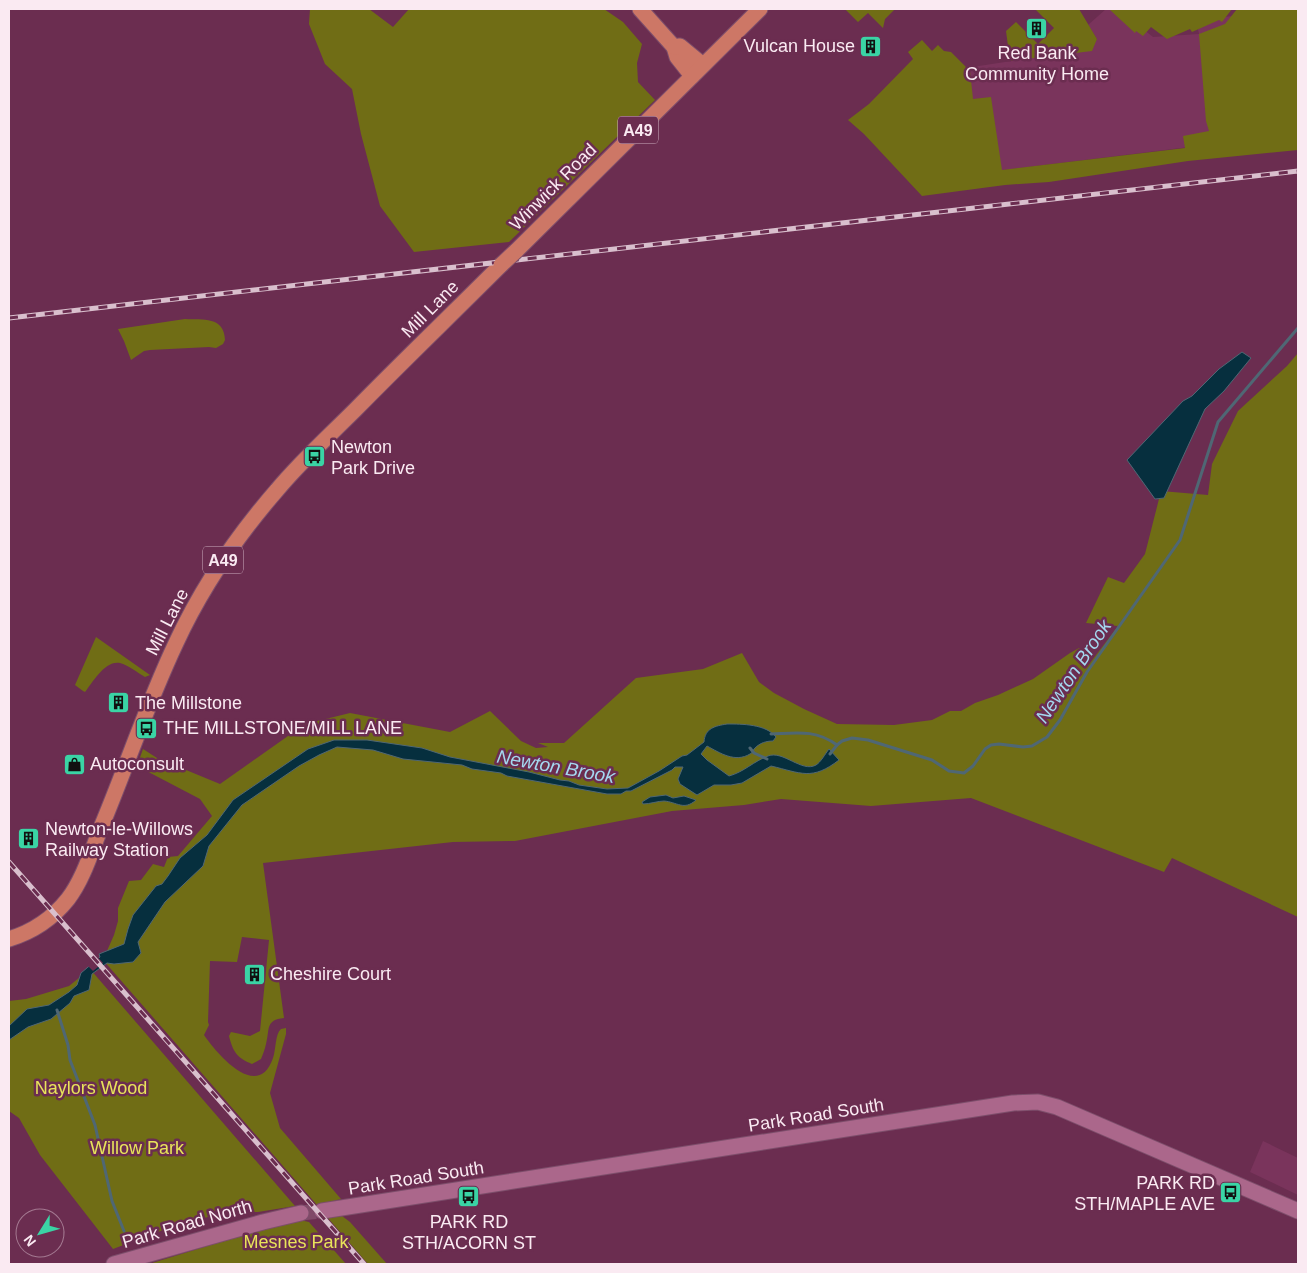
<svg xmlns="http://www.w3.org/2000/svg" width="1307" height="1273" font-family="Arial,sans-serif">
  <rect width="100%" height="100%" fill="#6b2d50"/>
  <g fill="#7a345c">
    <path d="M1106,9H1118L1153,37L1199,34L1196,20L1298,9L1205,145L914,181L933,73L1045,56L1093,45L1097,39L1088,25Z"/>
    <path d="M1263,1141L1298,1158V1195L1250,1172Z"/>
  </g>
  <g fill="#706d15">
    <path d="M310,9H369L393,27L409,9H604L623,22L642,44L637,63L638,82L655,100L509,242L414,252L380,206L361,134L352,89L325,64L309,24Z"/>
    <path d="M845,9H895L885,19L883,28L868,13L858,22Z"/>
    <path d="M1035,9H1079L1097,39L1092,51L1010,61L1006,31L1016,22L1038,44L1054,28Z"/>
    <path d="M1109,9H1232L1222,22L1219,20L1192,32L1190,29L1167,39L1151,27L1143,36L1136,31L1135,33Z"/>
    <path d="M1237,9H1298V150L1188,161L1049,182L1005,185L922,196L864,134L848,120L869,104L913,59L908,52L922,40L932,51L938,45L944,51L951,52L970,71L973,99L991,97L1002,170L1185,148L1183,136L1209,131L1206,121L1199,34L1225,24Z"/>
    <path d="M185,319C203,320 224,316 225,340L223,344L216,348L209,347L150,350L144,351L131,360L124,341L118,329Z"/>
    <path d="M1298,353V917L1172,858L1164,872L971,798L871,806L781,799L744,805L672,811L515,841L453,842L263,863L284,1018C265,1020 270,1029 266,1044C265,1049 263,1054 261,1059L252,1064C237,1058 233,1052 229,1036L231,1032L250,1036L260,1031L269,940L242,937L237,962L210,961L208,1022L209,1025L204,1035C217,1054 258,1102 273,1058C276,1050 275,1034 281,1029L286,1028V1034L270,1093L280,1128L341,1199L317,1205L103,960L114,935L118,921V908L129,881L141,880L153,864L164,867L168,857L178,856L212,816L200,799L137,766L143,749L157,758L220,784L305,724L350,713L450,732L490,711L521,741L536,748L548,747L538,743H564L636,678L703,669L742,653L759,682L774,693L804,709L837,724L894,725L932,720L950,711H961L975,703L998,695L1033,679L1070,653L1079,648L1086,651L1089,656L1087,667L1118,626L1086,623L1108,577L1124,583L1145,554L1161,491L1208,495L1212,464L1238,411L1287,366Z"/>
    <path d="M96,637L150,675L145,677C138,673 128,665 120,663C105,660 93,682 85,692L83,691L75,685Z"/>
    <path d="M90,969L295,1206L258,1212H229L179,1224L113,1249L40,1155L19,1118L9,1111V1001L26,999L69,986Z"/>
    <path d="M342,1216L350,1222L387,1264H368L327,1217Z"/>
    <path d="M295,1219L309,1222L346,1264H149Z"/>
  </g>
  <g fill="#062f3e" stroke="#4f6774">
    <path d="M1242,352L1251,358L1224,391L1205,409L1164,498L1155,499L1127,460L1183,401L1192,396L1219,369Z"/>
    <path d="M727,724C742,724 766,724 776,737L773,741C766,741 760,743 755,748C752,751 753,753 750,754C735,763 720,753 707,746L701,754L707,760L729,776C744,772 754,761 768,756C783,750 802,773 816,765C821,762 825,754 829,749L839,760C812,781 801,773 771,766L742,783L731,785H714L697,795L680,784L678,779L683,767H675L672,770L631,791H626L621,794H607L507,776L501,773L472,769L462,765L403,759L373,750L337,747L319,755L299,766L242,805L209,846L203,866L165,902L138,942L141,953L133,962L114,964L107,963L92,974L89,990L74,996L70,1003L51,1019L28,1027L9,1040V1026L27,1009L49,1005L69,992L77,985L81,973L100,957L99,954L124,944L128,929L133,915L156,886L162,884L168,876L180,858L207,835L233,800L308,749L334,740H367L422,748L450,757L529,772L560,780L569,781L579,785L607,789L628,788L659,771L682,756L687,755L704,742C705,728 715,726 727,724Z"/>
    <path d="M666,795L673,798L684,796L696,800C684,811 677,802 664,801C658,801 650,804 643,804L642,802L650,797Z"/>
  </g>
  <path fill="#6b2d50" d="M96,955L103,963L93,971L87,965Z"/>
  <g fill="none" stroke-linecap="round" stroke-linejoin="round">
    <g stroke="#4f6774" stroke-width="3">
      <path d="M771,734C796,733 815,729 837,745"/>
      <path d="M750,748L754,753L767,759"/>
      <path d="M830,754L837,745L842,741L852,738L868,740L932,760L949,771L964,773L973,766L985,749L991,745L999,744L1023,747L1032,746L1047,737L1060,720L1087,672L1180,540L1218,422L1298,328"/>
      <path d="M57,1010L68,1045L70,1060L95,1125L112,1201L124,1231"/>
    </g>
    <path stroke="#804968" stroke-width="15" stroke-dasharray="15 8" stroke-linecap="butt" d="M301,1213L322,1211"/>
    <defs>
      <g id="minor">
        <path d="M322,1211L1013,1103L1038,1102L1057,1107L1298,1211"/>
        <path d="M114,1264L263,1222L301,1213"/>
      </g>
      <g id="major">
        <path d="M640,9L674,47L677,57L692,76"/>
        <path d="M674,47L680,46L703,65"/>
        <path d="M516,251L760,9"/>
        <path d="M9,939C32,932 53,918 68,899C84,878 92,849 102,825C127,765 148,702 176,643C202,587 237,536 277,490C301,461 329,436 355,410C403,361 452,314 501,265"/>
      </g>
    </defs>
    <use href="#minor" stroke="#7d4e6b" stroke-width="17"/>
    <use href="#major" stroke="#7d4e6b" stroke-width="17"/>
    <use href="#minor" stroke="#ab678b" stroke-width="15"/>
    <use href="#major" stroke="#cd7766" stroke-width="15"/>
    <defs>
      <g id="rail">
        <path d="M9,318L1298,171"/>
        <path d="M9,862L364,1264"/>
      </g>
    </defs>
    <use href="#rail" stroke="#d9bfcd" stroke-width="5"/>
    <use href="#rail" stroke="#6b2d50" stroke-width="3" stroke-dasharray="9" stroke-linecap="butt"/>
    <defs>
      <path id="major-bridge" d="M501,265L516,251"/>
    </defs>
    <use href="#major-bridge" stroke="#7d4e6b" stroke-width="17" stroke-linecap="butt"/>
    <use href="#major-bridge" stroke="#cd7766" stroke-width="15"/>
  </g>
  <defs>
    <symbol id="building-square" viewBox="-11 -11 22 22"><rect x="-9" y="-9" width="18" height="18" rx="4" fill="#3ad4a5" stroke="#6b2d50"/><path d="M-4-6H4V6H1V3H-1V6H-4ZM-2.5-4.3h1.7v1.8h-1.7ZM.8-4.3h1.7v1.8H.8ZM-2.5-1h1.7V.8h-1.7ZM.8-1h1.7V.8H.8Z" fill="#111"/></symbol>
    <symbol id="bus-square" viewBox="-11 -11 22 22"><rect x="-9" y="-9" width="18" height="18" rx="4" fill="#3ad4a5" stroke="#6b2d50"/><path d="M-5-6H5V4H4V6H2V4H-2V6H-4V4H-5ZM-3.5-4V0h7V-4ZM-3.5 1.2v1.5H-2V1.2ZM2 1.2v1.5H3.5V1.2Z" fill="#111"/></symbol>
    <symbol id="shop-square" viewBox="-11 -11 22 22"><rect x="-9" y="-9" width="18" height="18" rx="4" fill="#3ad4a5" stroke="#6b2d50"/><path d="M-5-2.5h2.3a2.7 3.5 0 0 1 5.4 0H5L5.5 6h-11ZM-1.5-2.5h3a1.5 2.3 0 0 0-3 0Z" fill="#111"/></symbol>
  </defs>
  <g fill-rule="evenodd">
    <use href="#building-square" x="1024" y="16" width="25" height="25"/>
    <use href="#building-square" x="858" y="34" width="25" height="25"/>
    <use href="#bus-square" x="302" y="444" width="25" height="25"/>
    <use href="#building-square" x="106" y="690" width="25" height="25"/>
    <use href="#bus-square" x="134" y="716" width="25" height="25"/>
    <use href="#shop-square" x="62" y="752" width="25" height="25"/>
    <use href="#building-square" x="16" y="826" width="25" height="25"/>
    <use href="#building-square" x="242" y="962" width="25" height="25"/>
    <use href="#bus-square" x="1218" y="1180" width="25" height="25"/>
    <use href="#bus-square" x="456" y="1184" width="25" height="25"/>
  </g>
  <g text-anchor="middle" stroke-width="5" stroke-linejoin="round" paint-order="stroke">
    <g fill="#6b2d50" stroke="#cfb1c1" stroke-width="1">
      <rect x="618" y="116.5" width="40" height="27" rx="4"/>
      <rect x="203" y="546.5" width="40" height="27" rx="4"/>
    </g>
    <g font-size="16" font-weight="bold" fill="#faeaf2">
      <text x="638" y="136">A49</text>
      <text x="223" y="566">A49</text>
    </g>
    <g font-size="18" fill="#faeaf2" stroke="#6b2d50" text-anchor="start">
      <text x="855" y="52" text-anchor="end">Vulcan House</text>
      <text x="1037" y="59" text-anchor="middle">Red Bank<tspan x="1037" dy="21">Community Home</tspan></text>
      <text x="331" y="453">Newton<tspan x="331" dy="21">Park Drive</tspan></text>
      <text x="135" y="709">The Millstone</text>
      <text x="163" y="734">THE MILLSTONE/MILL LANE</text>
      <text x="90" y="770">Autoconsult</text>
      <text x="45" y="835">Newton-le-Willows<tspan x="45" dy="21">Railway Station</tspan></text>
      <text x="270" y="980">Cheshire Court</text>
      <text x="1215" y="1189" text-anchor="end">PARK RD<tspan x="1215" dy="21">STH/MAPLE AVE</tspan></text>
      <text x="469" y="1228" text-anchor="middle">PARK RD<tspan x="469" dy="21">STH/ACORN ST</tspan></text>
    </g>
    <g font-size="18" fill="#faeaf2" stroke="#6b2d50">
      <text transform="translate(553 187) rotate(-45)" y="6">Winwick Road</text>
      <text transform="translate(430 309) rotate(-45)" y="6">Mill Lane</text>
      <text transform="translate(167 622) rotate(-63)" y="6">Mill Lane</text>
      <text transform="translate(816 1115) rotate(-9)" y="6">Park Road South</text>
      <text transform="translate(416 1178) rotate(-9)" y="6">Park Road South</text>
      <text transform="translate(187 1224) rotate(-16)" y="6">Park Road North</text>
    </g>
    <g font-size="18" fill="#e8e45a" stroke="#6b2d50">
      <text x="91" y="1094">Naylors Wood</text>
      <text x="137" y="1154">Willow Park</text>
      <text x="296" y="1248">Mesnes Park</text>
    </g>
    <g font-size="19" font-style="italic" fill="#a4d8ef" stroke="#6b2d50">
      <text transform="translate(1073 671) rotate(-56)" y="7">Newton Brook</text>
      <text transform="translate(556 766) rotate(10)" y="7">Newton Brook</text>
    </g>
  </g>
  <rect width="1307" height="1273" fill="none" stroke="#faeaf2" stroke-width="20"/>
  <g transform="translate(40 1233) rotate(233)"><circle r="24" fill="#6b2d50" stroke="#a47991"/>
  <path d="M0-4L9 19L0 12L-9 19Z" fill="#3ad4a5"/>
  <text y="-8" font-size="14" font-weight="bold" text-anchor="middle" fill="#faeaf2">N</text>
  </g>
</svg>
